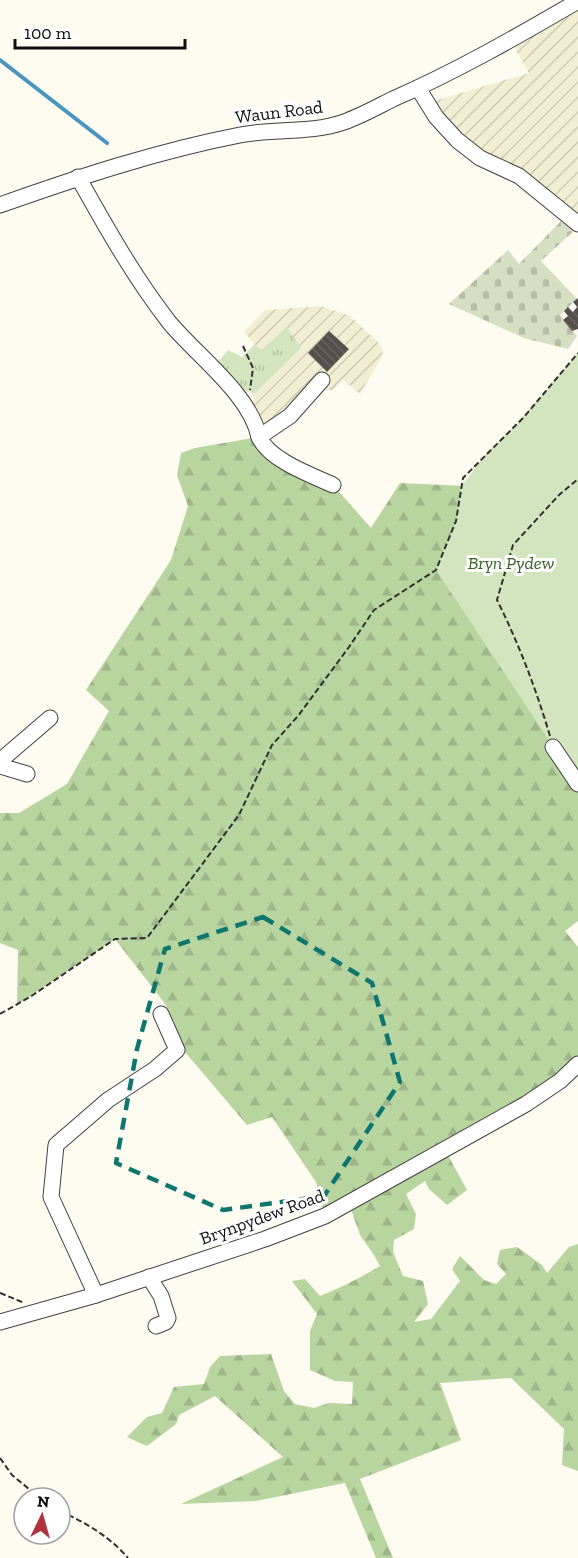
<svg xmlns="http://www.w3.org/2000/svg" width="578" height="1558" font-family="'Zilla Slab',serif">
  <defs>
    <pattern id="farmland-furrows" width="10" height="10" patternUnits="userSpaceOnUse" patternTransform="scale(1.5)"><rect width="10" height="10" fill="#f2eed3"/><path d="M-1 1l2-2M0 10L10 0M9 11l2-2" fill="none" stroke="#cecbb4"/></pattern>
    <pattern id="grass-tufts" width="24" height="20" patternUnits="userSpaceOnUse" patternTransform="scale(1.5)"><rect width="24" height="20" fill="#d3e5be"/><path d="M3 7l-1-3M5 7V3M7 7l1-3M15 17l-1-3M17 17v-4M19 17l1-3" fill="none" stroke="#b4c3a2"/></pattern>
    <pattern id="forest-firs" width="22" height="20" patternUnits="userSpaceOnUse" patternTransform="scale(1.5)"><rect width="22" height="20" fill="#b8d49f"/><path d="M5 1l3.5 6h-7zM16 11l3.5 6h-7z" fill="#9db588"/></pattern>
    <pattern id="cemetery-stones" width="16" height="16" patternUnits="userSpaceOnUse" patternTransform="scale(1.5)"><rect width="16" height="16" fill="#d6dec4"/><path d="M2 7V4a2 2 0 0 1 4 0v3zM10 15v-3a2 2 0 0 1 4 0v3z" fill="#b6bda7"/></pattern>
    <pattern id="building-back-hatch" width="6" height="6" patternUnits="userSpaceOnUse" patternTransform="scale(1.5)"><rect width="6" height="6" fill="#564f4c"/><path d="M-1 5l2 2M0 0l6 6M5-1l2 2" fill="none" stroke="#696461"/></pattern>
  </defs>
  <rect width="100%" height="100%" fill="#fefbf1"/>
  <g fill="url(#farmland-furrows)">
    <path d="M578,1V225L480,158L427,103L529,73L510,40Z"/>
    <path d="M321,306L350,316L379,343L383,350L382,357L360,394L343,380L334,390H325L295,420L286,424L268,441L252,407L254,394L266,383L260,351L244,332L265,310Z"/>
  </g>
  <path fill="url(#grass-tufts)" d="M287,327L301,348L254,394L244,390L237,392L216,364L228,350L242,357L255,344L261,350Z"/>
  <path fill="url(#forest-firs)" d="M259,437L333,485L371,528L400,483L511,488L578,546V921L565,931L578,947V1064L445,1150L467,1190L447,1205L429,1189L425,1181L406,1194L416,1214L414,1229L394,1240L393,1252L403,1276L423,1281L428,1304L414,1322L431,1319L460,1281L452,1269L460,1256L484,1280L496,1284L506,1274L497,1264L500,1250L517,1247L542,1265L547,1273L569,1247L578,1244V1471L562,1465L564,1429L511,1378L440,1383L461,1440L360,1479L393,1558H376L345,1483L256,1501L181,1504L283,1457L215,1396L179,1415L176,1424L147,1446L127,1437L147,1417L162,1413L174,1387L204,1384L210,1367L220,1356L271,1354L284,1391L295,1404L314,1408L328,1403L352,1404L353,1382L335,1381L310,1370V1331L317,1314L292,1281L305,1279L320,1296C341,1288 361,1277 380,1266L374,1255L360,1235L349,1203L325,1216L316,1182L272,1117L247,1125L185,1052L166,1005L115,939L17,1005L18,950L0,943V813H19L67,784L109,711L86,690L171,560L188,506L177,475L181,453L195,448Z"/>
  <path fill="url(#cemetery-stones)" d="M564,218L576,229L541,261L577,299L560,315L577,336L568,349L524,338L449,304L508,250L519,264Z"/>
  <path fill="#d3e5be" d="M578,353V784L436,570L456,521L461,487L485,455L517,424Z"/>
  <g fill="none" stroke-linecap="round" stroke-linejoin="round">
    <path stroke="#4994c0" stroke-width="4" d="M0,60L107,143"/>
  </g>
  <g fill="url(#building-back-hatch)">
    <path d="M578,298V329L572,331L563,320L568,316L564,311L568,307L573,312L577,307L573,302Z"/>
    <path d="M329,331L349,349L327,372L308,353Z"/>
  </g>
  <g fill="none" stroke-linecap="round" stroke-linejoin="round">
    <defs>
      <g id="minor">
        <path d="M418,88L436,117L457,140L480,158L519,176L578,224"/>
        <path d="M78,177C106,227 134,277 169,322C197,356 250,394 259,437L290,416L322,380"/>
        <path d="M0,205C79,177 158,151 240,135C274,128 310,134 344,122C361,116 377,107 393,99C457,71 518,36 578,1"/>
        <path d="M259,437C269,460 311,475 333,485"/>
        <path d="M553,747L578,784"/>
        <path d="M0,761L50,718"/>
        <path d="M0,766L27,774"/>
        <path d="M149,1277L161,1296L168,1318L166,1322L156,1326"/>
        <path d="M96,1295L51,1197L56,1145L108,1100L155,1069L177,1050L161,1014"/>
        <path d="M0,1322L96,1295L265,1239L325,1216L526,1104L560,1081L578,1064"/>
      </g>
    </defs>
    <use href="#minor" stroke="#414141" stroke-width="17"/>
    <g stroke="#303030" stroke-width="2" stroke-dasharray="6 3" stroke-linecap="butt">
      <path d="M243,346L253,368L250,390"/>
      <path d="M550,736C536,689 519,644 497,600L513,545L559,495L578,479"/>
      <path d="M0,1014L33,995L115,939L147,938L239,815L272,745L298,716L349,647L374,610L436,570L456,521L463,478L524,417L578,353"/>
      <path d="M0,1293L22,1302"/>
      <path d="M0,1458L12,1475L40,1498"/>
      <path d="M60,1511C86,1523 109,1536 128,1558"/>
    </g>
    <use href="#minor" stroke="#fff" stroke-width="15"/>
  </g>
  <path fill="none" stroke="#0f766e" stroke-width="4.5" stroke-dasharray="12 8" stroke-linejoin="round" d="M263,917L372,983L400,1082L324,1196L223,1210L116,1163L137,1049L165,949Z"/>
  <g text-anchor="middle" stroke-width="6" stroke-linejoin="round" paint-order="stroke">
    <g font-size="18" fill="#0e0e0e" stroke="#fff">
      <text transform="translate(279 112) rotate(-7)" y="6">Waun Road</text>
      <text transform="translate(262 1217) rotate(-20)" y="6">Brynpydew Road</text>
    </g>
    <g font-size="18" font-style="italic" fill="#336025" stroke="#fff">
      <text x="511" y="569">Bryn Pydew</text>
    </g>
  </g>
  <g transform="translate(42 1516) rotate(5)"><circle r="28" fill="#ffffff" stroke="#9f9f9f" stroke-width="1.5"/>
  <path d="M0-4.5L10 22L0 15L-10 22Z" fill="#b1343d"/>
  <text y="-9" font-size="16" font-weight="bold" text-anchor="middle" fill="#0e0e0e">N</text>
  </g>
  <path d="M15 39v9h170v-9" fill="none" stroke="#0e0e0e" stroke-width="3"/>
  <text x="24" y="39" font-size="18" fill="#0e0e0e" stroke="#ffffff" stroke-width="4.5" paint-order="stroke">100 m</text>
</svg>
